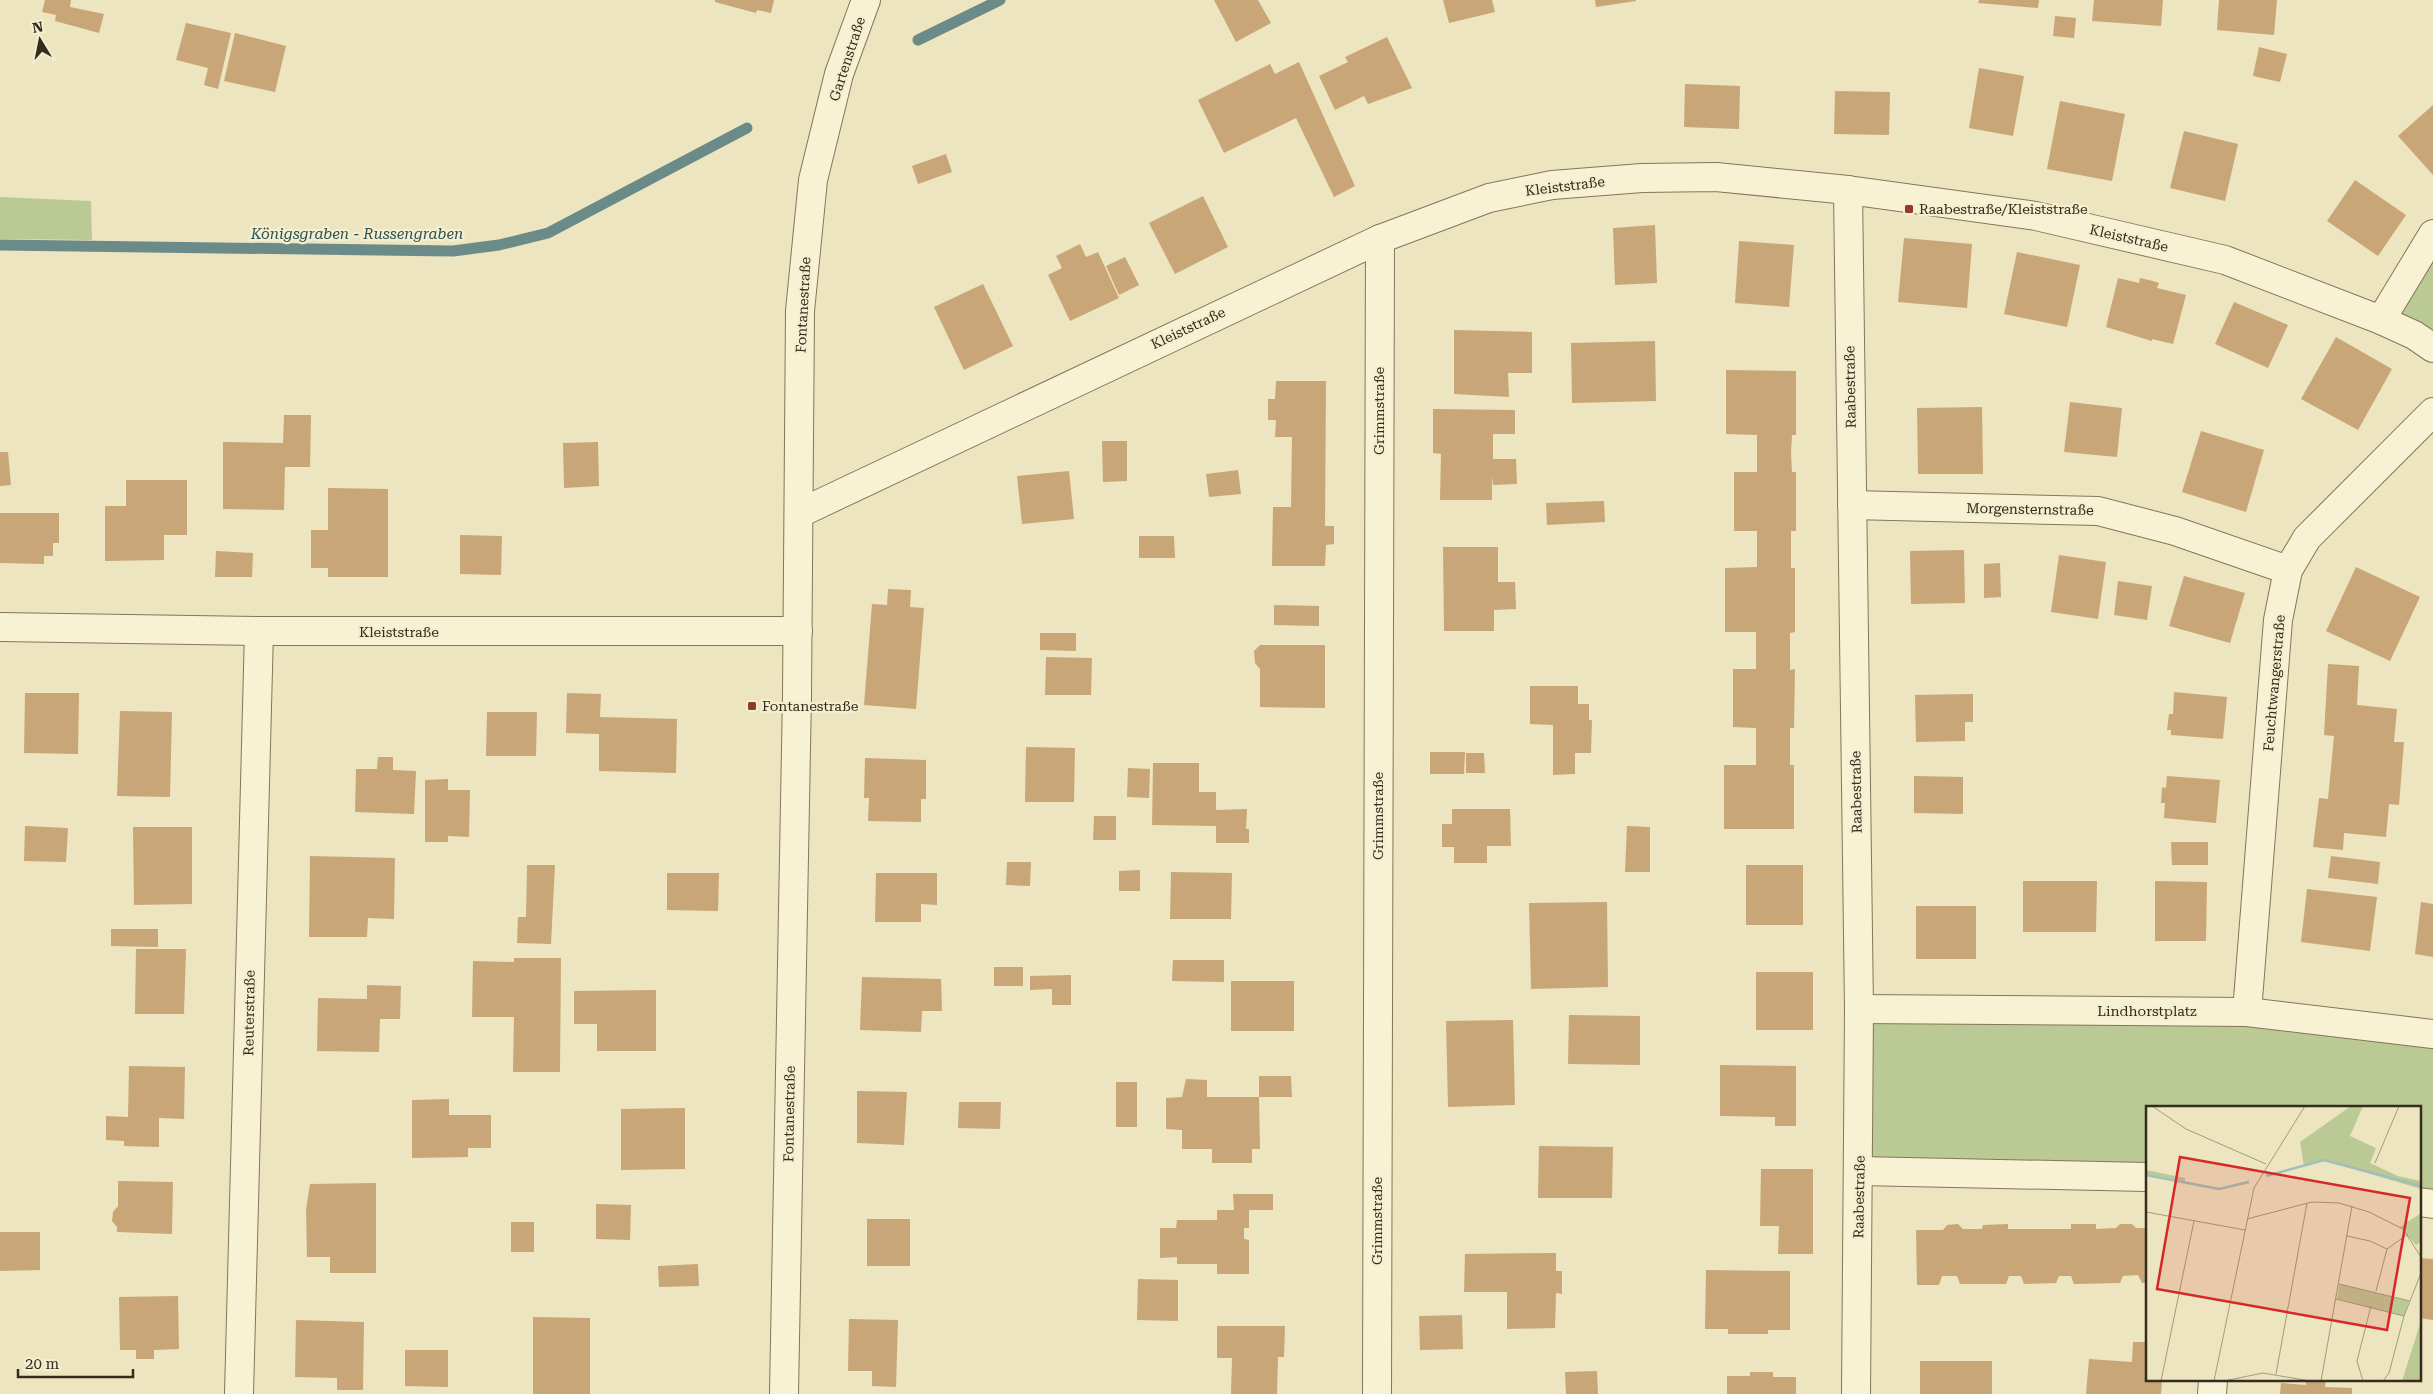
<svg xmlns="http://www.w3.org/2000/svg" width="2433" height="1394" font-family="'Roboto Serif',serif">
  <rect width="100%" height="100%" fill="#ece5c0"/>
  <g fill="#bbc995">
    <path d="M0,197L91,201L92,240L0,239Z"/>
    <path d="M2433,238V343L2386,318Z"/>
    <path d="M1863,1013L2237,1015L2433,1038V1200L2419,1198V1108H2147V1172L1865,1166Z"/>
  </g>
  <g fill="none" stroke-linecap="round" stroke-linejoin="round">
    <g stroke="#6b8b88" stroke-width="11">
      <path d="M918,40L1000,0"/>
      <path d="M0,245L453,251L499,245L548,233L747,128"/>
    </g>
  </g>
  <g fill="#c8a677">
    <path d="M45,0H71L70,7L104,14L99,33L55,21L56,15L42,12Z"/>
    <path d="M715,0H774L771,13L757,10L756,13L715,2Z"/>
    <path d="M1214,0H1258L1271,23L1236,42Z"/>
    <path d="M1443,0H1492L1495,12L1449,23Z"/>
    <path d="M1595,0H1636V1L1596,7Z"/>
    <path d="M1979,0H2039L2038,8L1978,3Z"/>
    <path d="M2094,0H2163L2161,26L2092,21Z"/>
    <path d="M2219,0H2277L2274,35L2217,30Z"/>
    <path d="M2055,16L2076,18L2074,38L2053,36Z"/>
    <path d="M186,23L231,33L218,89L204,85L208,68L176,60Z"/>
    <path d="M235,33L286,46L275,92L224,81Z"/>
    <path d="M1387,37L1412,88L1368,104L1364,96L1335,110L1319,76L1348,62L1345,57Z"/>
    <path d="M2259,47L2287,54L2280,82L2253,76Z"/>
    <path d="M1299,62L1355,186L1334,197L1296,118L1224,153L1198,100L1270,64L1275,74Z"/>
    <path d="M1979,68L2024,76L2013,136L1969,128Z"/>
    <path d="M1685,84L1740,86L1739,129L1684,127Z"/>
    <path d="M1835,91L1890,92L1889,135L1834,134Z"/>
    <path d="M2060,101L2125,114L2112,181L2047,169Z"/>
    <path d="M2433,105V175L2398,136Z"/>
    <path d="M2184,131L2238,144L2225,201L2170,188Z"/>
    <path d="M946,154L952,172L918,184L912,166Z"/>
    <path d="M2355,180L2406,215L2378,256L2327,221Z"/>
    <path d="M1203,196L1228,247L1175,274L1149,223Z"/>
    <path d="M1655,225L1657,283L1615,285L1613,228Z"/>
    <path d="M1904,238L1972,244L1967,308L1898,302Z"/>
    <path d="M1739,241L1794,245L1789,307L1735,303Z"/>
    <path d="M1080,244L1086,257L1098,252L1119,298L1070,321L1048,275L1062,268L1056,256Z"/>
    <path d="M2017,252L2080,265L2067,327L2004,314Z"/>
    <path d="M1125,257L1139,285L1119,295L1106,266Z"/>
    <path d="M2118,278L2139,283L2140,278L2153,281L2159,283L2157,288L2186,295L2173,344L2152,339V341L2106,327Z"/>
    <path d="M983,284L1013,346L964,370L934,307Z"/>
    <path d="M2234,302L2288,325L2268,368L2215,344Z"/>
    <path d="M1454,330L1532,332V373H1508L1509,397L1454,394Z"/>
    <path d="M2336,337L2392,369L2358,430L2301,399Z"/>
    <path d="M1655,341L1656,401L1572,403L1571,343Z"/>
    <path d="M1726,370L1796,371V435H1792L1791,453L1792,472H1796V531H1791V568H1795V632L1790,633V670L1795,669L1794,728H1790V765H1794V829H1724V765H1756V728L1733,727V669H1756V632H1725V568L1757,567V531H1734V472H1757V435L1726,434Z"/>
    <path d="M1276,381H1326L1325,526H1334V544L1326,545L1325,566H1272L1273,507H1291L1292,437H1275L1276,420H1268V399H1275Z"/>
    <path d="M2070,402L2122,408L2117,457L2064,452Z"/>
    <path d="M1982,407L1983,474H1918L1917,408Z"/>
    <path d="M1433,409L1515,410V434H1493V459H1516L1517,484L1493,485L1492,475V500H1440L1441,454L1433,453Z"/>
    <path d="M284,415H311L310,467H285L284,510L223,509V442L283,443Z"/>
    <path d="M2201,431L2264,450L2246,512L2182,492Z"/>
    <path d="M1102,441H1127V481L1103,482Z"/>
    <path d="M598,442L599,486L564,488L563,443Z"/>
    <path d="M0,452H8L11,485L0,486Z"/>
    <path d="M1238,470L1241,494L1209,497L1206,474Z"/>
    <path d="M1069,471L1074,519L1022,524L1017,476Z"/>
    <path d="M126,480H187V535H164V560L105,561V506H126Z"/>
    <path d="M328,488L388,489V577H328V568H311V530H328Z"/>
    <path d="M1604,501L1605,522L1547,525L1546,503Z"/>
    <path d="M0,513H59V543H53V556H44V564L0,563Z"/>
    <path d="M460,535L502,536L501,575L460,574Z"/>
    <path d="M1139,536H1174L1175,558H1139Z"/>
    <path d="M1443,547H1498V582H1515L1516,609L1494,610V631H1444Z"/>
    <path d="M1964,550L1965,603L1911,604L1910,551Z"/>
    <path d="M216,551L253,553L252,577H215Z"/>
    <path d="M2059,555L2106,562L2098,619L2051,612Z"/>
    <path d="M2000,563L2001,597L1984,598V564Z"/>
    <path d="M2356,567L2420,597L2390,661L2326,631Z"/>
    <path d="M2184,576L2245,593L2230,643L2169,626Z"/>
    <path d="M2118,581L2152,586L2147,620L2114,615Z"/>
    <path d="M888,589L911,590L910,607L924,608L916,709L864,705L872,604L887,605Z"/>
    <path d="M1274,605L1319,606V626L1274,625Z"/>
    <path d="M1040,633H1076V651L1040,650Z"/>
    <path d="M1260,645H1325V708L1260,707V669L1255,663L1254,651Z"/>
    <path d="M1046,657L1092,658L1091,695H1045Z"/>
    <path d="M2328,664L2359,666L2357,705L2397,709L2394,742H2404L2399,805L2389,804L2386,837L2344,833L2343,850L2313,847L2319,798L2328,799L2334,736L2324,735Z"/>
    <path d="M1530,686H1578V704H1589V720H1592L1591,753H1575V774L1553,775V725L1530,724Z"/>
    <path d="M2174,692L2227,697L2223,739L2171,735V730H2167L2169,714H2173Z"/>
    <path d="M25,693H79L78,754L24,753Z"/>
    <path d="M567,693L601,694L600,717L677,719L676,773L599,771V734L566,733Z"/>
    <path d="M1973,694V722H1965V741L1916,742L1915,695Z"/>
    <path d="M120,711L172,712L170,797L117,796Z"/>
    <path d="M487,712H537L536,756H486Z"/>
    <path d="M1026,747L1075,748L1074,802H1025Z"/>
    <path d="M1430,752H1465L1464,774H1430Z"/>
    <path d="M1466,753H1484L1485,773H1466Z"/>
    <path d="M378,757H393V770L416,771L414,814L355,812L356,769H377Z"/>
    <path d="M865,758L926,760V799H921V822L868,821L869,798H864Z"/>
    <path d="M1153,763H1199V792H1216V810L1247,809L1246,829H1249V843H1216V826L1152,825Z"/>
    <path d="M1128,768L1150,769L1149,798L1127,797Z"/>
    <path d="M1914,776L1963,777V814L1914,813Z"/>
    <path d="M2167,776L2220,780L2216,823L2164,818L2165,803H2161L2162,787L2166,788Z"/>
    <path d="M448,779V790H470L469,837L448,836V842H425V780Z"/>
    <path d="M1452,809H1510L1511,846H1487V863H1454V847H1442V824H1452Z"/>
    <path d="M1094,816H1116V840H1093Z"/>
    <path d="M25,826L68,828L66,862L24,861Z"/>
    <path d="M1627,826L1650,827V872H1625Z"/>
    <path d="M133,827H192V904L134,905Z"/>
    <path d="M2171,842H2208V865H2172Z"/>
    <path d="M310,856L395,858L394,919L368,918L367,937H309Z"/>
    <path d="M2331,856L2380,862L2378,884L2328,878Z"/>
    <path d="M1007,862H1031L1030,886L1006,885Z"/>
    <path d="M527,865H555L551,944L517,943L518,917H526Z"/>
    <rect x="1746" y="865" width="57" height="60"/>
    <path d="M1140,870V891H1119V871Z"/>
    <path d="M1171,872L1232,873L1231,919H1170Z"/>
    <path d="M667,873H719L718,911L667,910Z"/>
    <path d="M876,873H937V905L921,904V922H875Z"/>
    <path d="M2023,881H2097L2096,932H2023Z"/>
    <path d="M2155,881L2207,882L2206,941H2155Z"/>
    <path d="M2307,889L2377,897L2370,951L2301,942Z"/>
    <path d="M1607,902L1608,987L1531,989L1529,903Z"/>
    <path d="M2421,902L2433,904V957L2415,954Z"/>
    <rect x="1916" y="906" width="60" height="53"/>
    <path d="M111,929H158V947L111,946Z"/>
    <path d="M136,949H186L184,1014H135Z"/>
    <path d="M514,958H561L560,1072H513L514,1017H472L473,961L514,962Z"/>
    <path d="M1173,960H1224V982L1172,981Z"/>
    <rect x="994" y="967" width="29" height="19"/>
    <rect x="1756" y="972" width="57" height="58"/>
    <path d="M1071,975V1005H1052V989L1030,990V976Z"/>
    <path d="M862,977L941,979L942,1011H922L921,1032L860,1030Z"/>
    <rect x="1231" y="981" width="63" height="50"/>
    <path d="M367,985L401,986L400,1019H380L379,1052L317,1051L318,998L367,999Z"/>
    <path d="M656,990V1051H597V1024H574V991Z"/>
    <path d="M1569,1015L1640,1016V1065L1568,1064Z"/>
    <path d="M1513,1020L1515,1105L1448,1107L1446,1021Z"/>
    <path d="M1720,1065L1796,1066V1126H1775V1117L1720,1116Z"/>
    <path d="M129,1066L185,1067L184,1119L159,1118V1147L124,1146V1141L106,1140V1116L128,1117Z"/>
    <path d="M1259,1076H1291L1292,1097H1259L1260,1149H1252V1163H1212V1149H1182V1130L1166,1129V1098L1182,1097L1186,1079L1207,1080V1097H1259Z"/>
    <rect x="1116" y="1082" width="21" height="45"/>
    <path d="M857,1091L907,1092L904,1145L857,1143Z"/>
    <path d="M449,1099V1115H491V1148H468V1157L412,1158V1100Z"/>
    <path d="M959,1102H1001L1000,1129L958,1128Z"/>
    <path d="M685,1108V1169L621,1170V1109Z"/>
    <path d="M1539,1146L1613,1147L1612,1198H1538Z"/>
    <path d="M1761,1169H1813V1254H1778L1779,1226H1760Z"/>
    <path d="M118,1181L173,1182L172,1234L117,1232V1227L112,1221L113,1212L118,1206Z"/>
    <path d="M376,1183V1273H330V1257H307L306,1209L310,1184Z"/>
    <path d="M1233,1194H1273V1210H1249V1228H1244V1239L1249,1240V1274H1217V1264H1177V1257L1160,1258V1228H1176L1177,1220H1217V1210H1234Z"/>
    <path d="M596,1204L631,1205L630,1240L596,1239Z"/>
    <rect x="867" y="1219" width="43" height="47"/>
    <rect x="511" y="1222" width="23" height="30"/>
    <path d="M1958,1224L1963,1229H1982L1983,1225L2008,1224V1229H2071V1224H2096V1229L2116,1228L2120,1224H2132L2136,1228H2147V1283H2142L2138,1275L2123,1276L2120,1283L2074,1284L2071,1276H2059L2056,1283L2024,1284L2021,1276H2009L2006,1284H1960L1957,1276H1942L1939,1285H1917L1916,1230H1943L1947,1225Z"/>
    <path d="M0,1232H40V1270L0,1271Z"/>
    <path d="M1556,1253V1271H1562V1294L1556,1293L1555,1328L1507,1329V1292H1464L1465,1254Z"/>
    <path d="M2419,1258L2433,1259V1320L2419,1318Z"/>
    <path d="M698,1264L699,1286L659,1287L658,1266Z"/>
    <path d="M1706,1270L1790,1271V1330H1768V1334H1728V1329H1705Z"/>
    <path d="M1138,1279L1178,1280V1321L1137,1320Z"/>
    <path d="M178,1296L179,1349L154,1350V1359H136V1350H120L119,1297Z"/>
    <path d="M1462,1315L1463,1349L1420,1350L1419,1316Z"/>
    <path d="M533,1317L590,1318V1394H533Z"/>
    <path d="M849,1319L898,1320L896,1387L872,1386V1371H848Z"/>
    <path d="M296,1320L364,1322L363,1390H337V1378L295,1377Z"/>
    <path d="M1217,1326H1285L1284,1357H1278L1277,1394H1231L1232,1358H1217Z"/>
    <path d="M2133,1342H2147V1380H2162L2161,1394H2086L2089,1359L2132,1362Z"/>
    <path d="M405,1350H448V1387L405,1386Z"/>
    <rect x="1920" y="1361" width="72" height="33"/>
    <path d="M1597,1371L1598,1394H1566L1565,1372Z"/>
    <path d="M1750,1372H1773V1377H1796V1394H1727V1376H1750Z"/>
    <path d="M2306,1380H2326L2325,1387L2352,1388V1394H2280L2281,1383L2306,1385Z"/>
  </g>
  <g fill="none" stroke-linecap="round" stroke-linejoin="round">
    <defs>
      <g id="minor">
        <path d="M1848,190L1859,1009L1856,1394"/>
        <path d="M2381,320L2433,234"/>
        <path d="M1852,505L2098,511L2175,531L2288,570"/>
        <path d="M800,513L1380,239L1489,198L1552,185L1642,178L1716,177L1848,190L2036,216L2225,260L2381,320L2414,335L2433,348"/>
        <path d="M0,627L259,631H798"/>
        <path d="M1859,1009L2247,1012L2433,1034"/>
        <path d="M2247,1012L2278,620L2288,570L2307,538L2433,412"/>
        <path d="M1859,1171L2147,1177"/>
        <path d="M2419,1202L2433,1204"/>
        <path d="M239,1394L259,631"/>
        <path d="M784,1394L797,695L800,311L813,180L839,74L866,0"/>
        <path d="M1377,1394L1380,239"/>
        <path d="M2212,1394L2213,1380"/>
      </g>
    </defs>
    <use href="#minor" stroke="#847659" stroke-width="30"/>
    <use href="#minor" stroke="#f7f2d3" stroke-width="28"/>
  </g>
  <g fill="#903b2c" stroke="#f3efcf" stroke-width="2">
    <rect x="1904" y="204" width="10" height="10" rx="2.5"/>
    <rect x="747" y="701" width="10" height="10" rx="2.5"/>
  </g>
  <g text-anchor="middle" stroke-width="4.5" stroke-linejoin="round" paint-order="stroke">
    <g font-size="14" fill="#342c1d" stroke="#f3efcf">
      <text transform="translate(847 59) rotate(-72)" y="5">Gartenstraße</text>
      <text transform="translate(1565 186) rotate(-7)" y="5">Kleiststraße</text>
      <text transform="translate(2129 238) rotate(13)" y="5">Kleiststraße</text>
      <text transform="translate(803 305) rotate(-87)" y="5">Fontanestraße</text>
      <text transform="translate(1188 328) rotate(-25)" y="5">Kleiststraße</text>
      <text transform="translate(1850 387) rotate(-91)" y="5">Raabestraße</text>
      <text transform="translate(1379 411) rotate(-90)" y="5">Grimmstraße</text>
      <text transform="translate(2030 509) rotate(1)" y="5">Morgensternstraße</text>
      <text x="399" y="637">Kleiststraße</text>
      <text transform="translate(2274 683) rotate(-85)" y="5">Feuchtwangerstraße</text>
      <text transform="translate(1856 792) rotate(-91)" y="5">Raabestraße</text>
      <text transform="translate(1378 816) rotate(-90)" y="5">Grimmstraße</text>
      <text x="2147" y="1016">Lindhorstplatz</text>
      <text transform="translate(249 1013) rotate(-89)" y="5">Reuterstraße</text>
      <text transform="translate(789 1114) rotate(-89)" y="5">Fontanestraße</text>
      <text transform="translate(1859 1197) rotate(-89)" y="5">Raabestraße</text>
      <text transform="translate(1377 1221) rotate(-90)" y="5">Grimmstraße</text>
    </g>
    <g font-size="14" fill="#342c1d" stroke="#f3efcf" text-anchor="start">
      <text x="1919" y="214">Raabestraße/Kleiststraße</text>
      <text x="762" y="711">Fontanestraße</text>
    </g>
    <g font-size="15" font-style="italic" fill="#2d5053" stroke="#f3efcf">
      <text x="357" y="239">Königsgraben - Russengraben</text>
    </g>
  </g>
  <g transform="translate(2146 1106)">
    <rect width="275" height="275" fill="#ece5c0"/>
    <path d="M205,0H217L204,30L230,42L224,57L252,70L275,75V83L178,54L158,60L154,36ZM0,64L39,72V75L0,68ZM275,107V136L270,139L254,121ZM193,178L263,195L258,210L191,193ZM275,216V275H256L274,218Z" fill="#bbc995"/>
    <path fill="none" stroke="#a3beba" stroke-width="2.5" d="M0,69L73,83L103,76M120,70L178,54L275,80"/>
    <path fill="none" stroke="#a29b7f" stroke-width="1" d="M6,0L40,23L120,58M229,57L253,0M0,106L99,124M101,113L166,96L193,97L223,106L257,123L275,151M201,130L224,135L241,143M193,178L264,195M230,185L241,143L262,128M190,193L258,210M130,268L161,97M15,275L48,115M68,275L108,82L159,0M78,275L117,267L164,275M175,275L206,100M217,275L211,255L225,200M237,275L243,267L258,210L275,167"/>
    <path fill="#d62828" fill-opacity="0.15" stroke="#d62828" stroke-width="2.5" d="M34,51L264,92L241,224L11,183Z"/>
    <rect width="275" height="275" fill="none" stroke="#342c1d" stroke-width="2.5"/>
  </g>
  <g transform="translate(40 40) rotate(350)" stroke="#f3efcf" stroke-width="4" paint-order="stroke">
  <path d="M0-4L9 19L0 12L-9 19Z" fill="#342c1d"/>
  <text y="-8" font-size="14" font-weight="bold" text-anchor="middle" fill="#342c1d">N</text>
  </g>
  <path d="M18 1369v8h115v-8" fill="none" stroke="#342c1d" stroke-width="2.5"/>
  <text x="25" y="1369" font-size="15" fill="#342c1d" stroke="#f3efcf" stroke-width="4" paint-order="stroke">20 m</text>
</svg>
